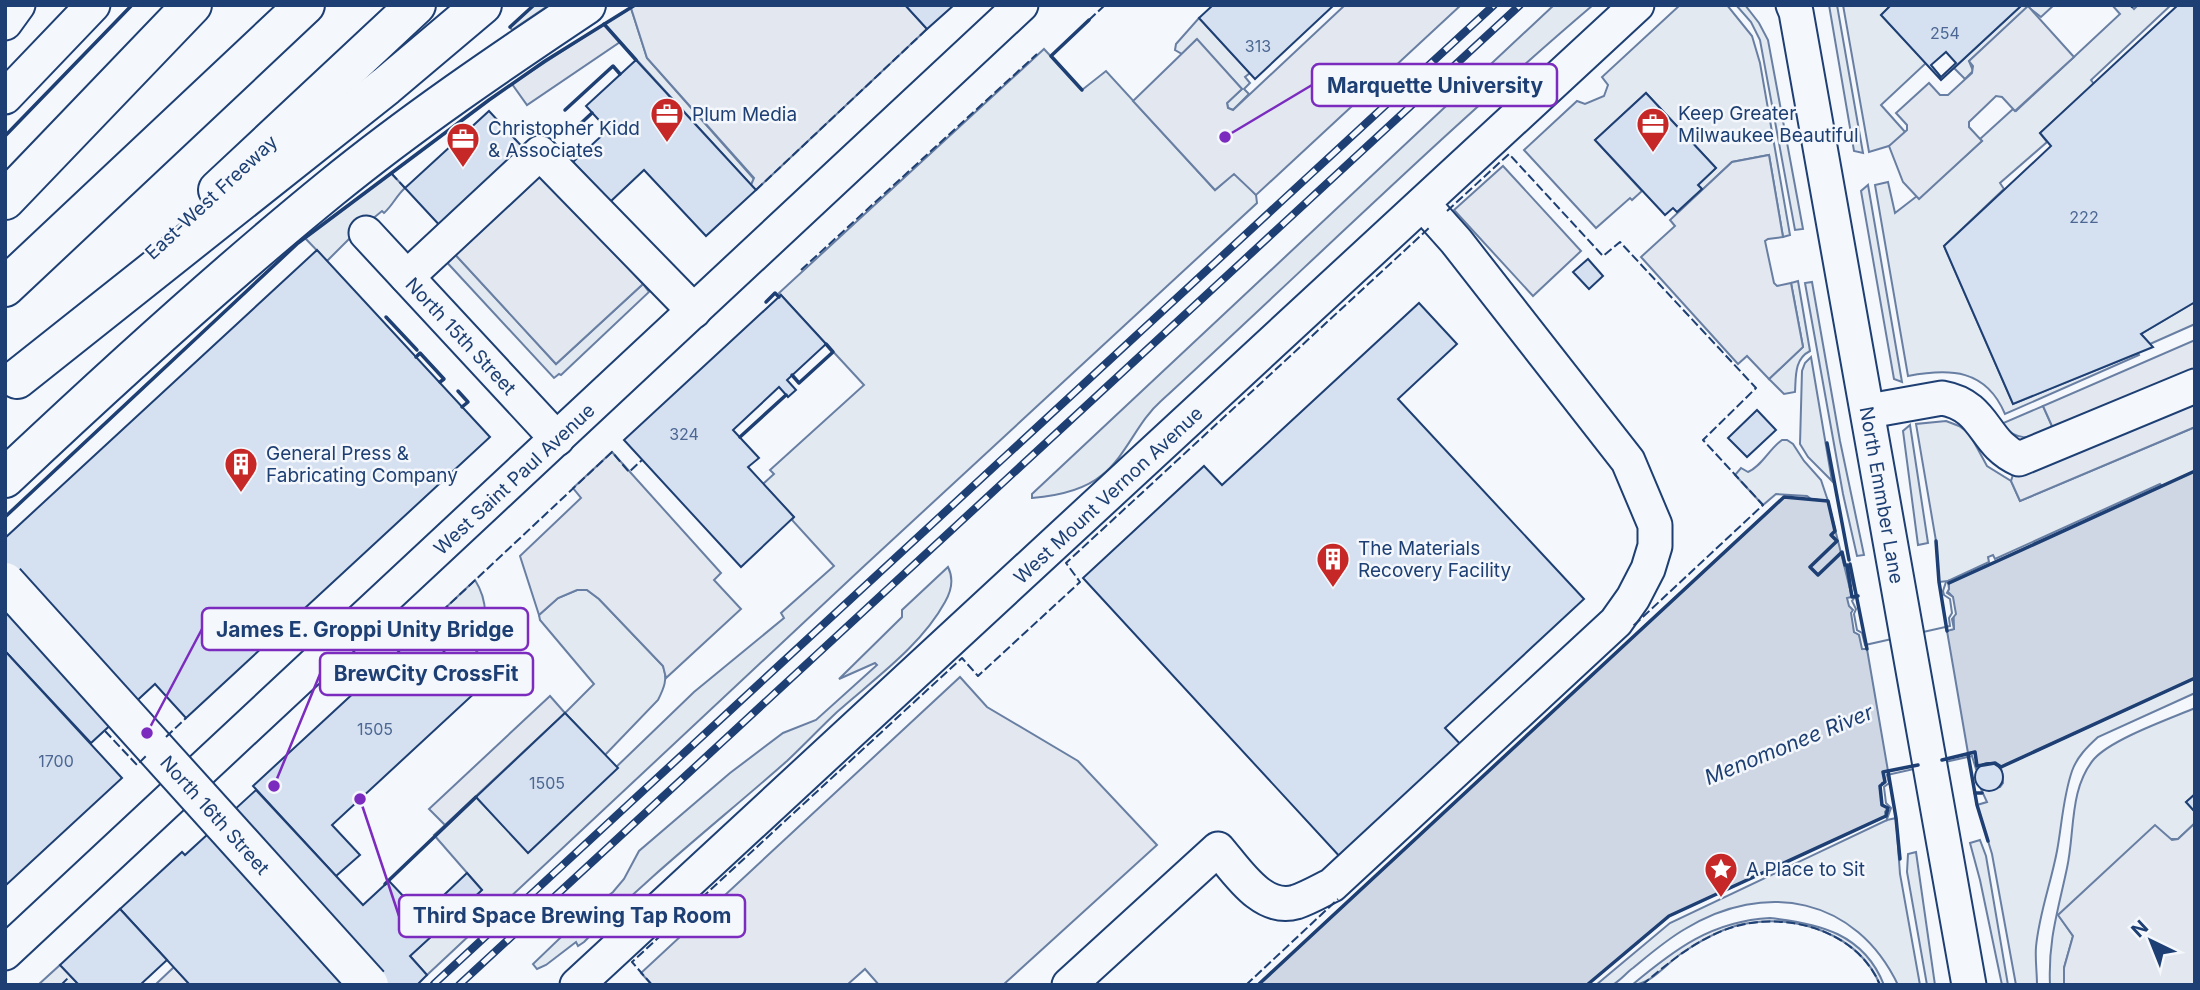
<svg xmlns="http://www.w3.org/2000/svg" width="2200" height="990" font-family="Inter,sans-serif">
  <rect width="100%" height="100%" fill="#f4f7fb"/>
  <g fill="#e3e9f0" stroke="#687fa3" stroke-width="2">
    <path d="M534,5H549L512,30L510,27Z"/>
    <path d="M1554,5H1593C1444,132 1305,269 1161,401C1137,422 1127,455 1102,475C1083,491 1056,496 1032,498V494Z"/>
    <path d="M1680,5H1727L1752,36L1760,63L1790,235L1783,237L1769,155L1732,162L1700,192L1702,189L1698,185L1716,168L1646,93L1595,140L1642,191L1632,200L1630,198L1596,228L1524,150L1577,101L1585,104L1604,96L1608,85L1602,77Z"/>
    <path d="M1736,5H1745L1759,23L1768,40L1803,229L1795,230L1760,40L1751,22Z"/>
    <path d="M1829,5H1837L1863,153L1854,151Z"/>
    <path d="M1843,5H1891L1881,15L1926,63L1881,105L1906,133L1892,145L1869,152Z"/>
    <path d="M2022,5H2054L2041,17L2028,7L1969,61L1973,71L1965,79L1954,68Z"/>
    <path d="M2112,5H2130L2134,9L2138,5H2171L2091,80L2094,84L2040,133L2047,142L2000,183L2004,189L1944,246L2013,404L2128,357L2138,353L2139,355L2005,414C1986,369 1950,368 1908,376L1875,185L1888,182L1895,213L1917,196L1919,198L1982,141L1980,139L2013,109L2016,111L2120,14Z"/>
    <path d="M631,8L647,58L754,179L751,185L604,24Z"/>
    <path d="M1199,18L1250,73L1245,77L1250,83L1244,89L1249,94L1233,110L1228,108L1227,103L1242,89L1196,40L1182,54L1175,50L1176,44Z"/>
    <path d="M1044,49L1082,90L1106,71L1215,190L1232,175L1237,174L1256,195L1257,203L862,568L427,975L410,956L482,890L434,835L476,797L528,852L694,692L784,618L781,613L834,566L792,520L794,517L763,484L774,474L770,470L864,385L779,293Z"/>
    <path d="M391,173L405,188C396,196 393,205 384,213L382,211L354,234L327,261L305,238Z"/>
    <path d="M1868,185L1902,382L1894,379L1861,191Z"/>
    <path d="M451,250L556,364L643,284L649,292L561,375L559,374L554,378L442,257Z"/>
    <path d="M1798,281L1810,351C1794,359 1796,377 1795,392L1784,394L1769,379L1803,347L1791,283Z"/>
    <path d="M1812,282L1840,441L1864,555L1857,556L1843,494L1805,283Z"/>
    <path d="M2195,302V324L2150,344L2141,334Z"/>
    <path d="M1811,357L1832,481L1808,457L1800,444L1802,371L1805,363Z"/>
    <path d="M2043,406L2052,426L2050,430C2028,439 2018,442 2001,424Z"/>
    <path d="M1946,421L1959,426L1969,433L1987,466L2011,481L2020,501L2195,427V471L2162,486L2160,484L1995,559L1993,555L1988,557L1989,562L1948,581L1939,582L1936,541L1916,424Z"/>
    <path d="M1910,425L1928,543L1918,545L1903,431Z"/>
    <path d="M1782,440H1787L1793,444L1804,461L1821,480L1828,501L1811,499L1807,496L1776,494L1763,505L1735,475L1741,468L1748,472C1762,466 1769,449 1782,440Z"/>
    <path d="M948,567C954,579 952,590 945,602C921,646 874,679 837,712C820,728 804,745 787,761C719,821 647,877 584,942L578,946L576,942L546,965L537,969L533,964L585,914L613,892L624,879L639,851L730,773L783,733L816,720L877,665L875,663L839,679L902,617V610Z"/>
    <path d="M475,580C489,602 487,628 477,652L462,633L455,631L439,646L434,641L440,634L436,630L430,636L423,629Z"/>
    <path d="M577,590H587L599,599L663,666C668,679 664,688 658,700L605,755L565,713L594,684L540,620L539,615L558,598Z"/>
    <path d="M2195,678V693L2098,737C2087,747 2077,757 2072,771C2063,797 2062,824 2057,851C2051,883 2039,914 2036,947C2035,959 2037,972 2037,985H2016L1992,854L1977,805L1987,802L1981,789L1984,790L2000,787L2003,783L2001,767Z"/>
    <path d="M2195,708V794L2186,802L2195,812V823L2178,839H2170L2059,916L2073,936L2064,968V985H2050C2048,940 2058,911 2067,868C2075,832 2069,789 2094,759C2112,739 2169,719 2195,708Z"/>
    <path d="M1896,818L1900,874L1920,985H1898C1856,897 1765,880 1685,929C1666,940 1650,954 1633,968C1627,972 1619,982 1612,985C1608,986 1600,985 1596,985L1670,923L1887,820Z"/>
    <path d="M1980,840L1986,856L2008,985H2002L1980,880L1970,843Z"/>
    <path d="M1916,852L1935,985H1927L1907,872L1908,854Z"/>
    <path d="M1770,918C1819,923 1864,934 1884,985H1880C1859,934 1795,913 1743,924C1723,928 1702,940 1685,951C1668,961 1652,985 1632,985C1675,949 1712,921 1770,918Z"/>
    <path d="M60,965L79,985H38Z"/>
  </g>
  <g fill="#e3e8f0" stroke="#687fa3" stroke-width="2">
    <path d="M635,5H905L927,29L756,190L751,185L754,178L647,58L631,8Z"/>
    <path d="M1345,5H1461L1256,195L1234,174L1215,190L1133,101L1197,39L1242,89L1227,103L1228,108L1233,110Z"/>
    <path d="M2028,6L2074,57L2015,111L2002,97L1996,96L1969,122V127L1982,141L1919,199L1903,182L1889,146L1907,130V125L1896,113L1929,83L1940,95H1948L1972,73L1973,66L1969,61Z"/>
    <path d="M604,24L620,42L527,105L512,84Z"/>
    <path d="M1769,155L1783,237L1768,239L1765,241L1774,283L1777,286L1791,283L1803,347L1769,379L1747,356L1738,364L1641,257L1675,226L1670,220L1732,162Z"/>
    <path d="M1503,166L1581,251L1533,296L1454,210Z"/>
    <path d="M535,169L643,284L556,364L451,250Z"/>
    <path d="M2195,340V427L2020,501L2011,481L2025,438L2050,430L2052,426L2043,406Z"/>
    <path d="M612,452L721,573L714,580L741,609L666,678L663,666L599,599L587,590H577L558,598L539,615L520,556L581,498L573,488Z"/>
    <path d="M960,677L987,707L1078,761L1157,845L1003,985H879L865,969L847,985H652L641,973Z"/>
    <path d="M550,696L565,713L445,825L429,809Z"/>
    <path d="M2195,823V985H2064V968L2073,936L2058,915L2155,825L2172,840L2178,839Z"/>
    <path d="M174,967L190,985H155Z"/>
  </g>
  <path fill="#cfd7e4" stroke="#687fa3" stroke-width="2" d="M2195,471V678L2001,767L1995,763L1977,766L1974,752L1884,772L1885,782L1882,783V804L1888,808L1886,816L1669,916L1587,985H1258L1784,497L1828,501L1852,597L1848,598L1853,610L1854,632L1859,634L1863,649L1954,629L1953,597L1947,591L1949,589V583Z"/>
  <path fill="#f4f7fb" stroke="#687fa3" stroke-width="2" d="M1845,565H1848L1856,596L1852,601L1856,609L1854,614L1857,630L1862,633L1865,645L1950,626L1949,618L1952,613L1950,599L1944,595L1943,591L1946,582L1948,581L1949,589L1947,593L1953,597L1956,614L1952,619L1954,629L1947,631L1968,753L1975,752L1977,766L1995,763L2001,767V770L1994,767L1976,769L1972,756L1887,775L1889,783L1884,787L1886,803L1891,808L1887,819L1885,812L1888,808L1882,805L1880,786L1885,782L1883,772L1888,771L1867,649H1862L1859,635L1854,632L1851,613L1853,610L1849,606L1847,598L1852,597Z"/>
  <g fill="#d5e0f0" stroke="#1d3f73" stroke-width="2" fill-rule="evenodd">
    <path d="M905,5H954L927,29Z"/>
    <path d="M1213,5H1334L1255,79L1199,18Z"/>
    <path d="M1891,5H2022L1941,80L1881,15ZM1946,52L1956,63L1941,77L1931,65Z"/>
    <path d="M2178,5H2195V302L2141,334L2153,347L2013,404L1944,246L2051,146L2040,133Z"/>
    <path d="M636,60L756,190L706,236L644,170L610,202L573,162L608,130L586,106Z"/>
    <path d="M1646,93L1716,168L1698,185L1702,189L1677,212L1673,208L1665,215L1595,140Z"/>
    <path d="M489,111L528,153L444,230L405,188Z"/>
    <path d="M317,250L490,437L186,718L155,684L91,743L5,651V538Z"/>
    <path d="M1588,259L1603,276L1589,289L1573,272Z"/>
    <path d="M781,295L826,344L787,380L796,390L788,397L779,387L733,430L759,458L748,467L794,517L741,567L624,440Z"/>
    <path d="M1419,303L1457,344L1398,399L1584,599L1445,728L1464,748L1342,859L1083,578L1204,466L1222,485Z"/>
    <path d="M1757,410L1776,430L1747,457L1728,438Z"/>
    <path d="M423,629L479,689L332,825L360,855L336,876L253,786Z"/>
    <path d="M5,651L122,778L5,886Z"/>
    <path d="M565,713L618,768L528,853L476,797Z"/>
    <circle cx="1989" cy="777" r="14"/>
    <path d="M256,790L363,905L389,881L422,916L467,873L482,890L410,956L427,975L417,985H190L120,909L182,852L185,855Z"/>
    <path d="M2195,794V812L2186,802Z"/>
    <path d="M120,909L167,960L140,985H79L60,965Z"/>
  </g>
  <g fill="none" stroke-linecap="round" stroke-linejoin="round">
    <defs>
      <g id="minor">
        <path d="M1793,5L1796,12L1969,985"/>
        <path d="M5,23L18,5"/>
        <path d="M5,97L93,5"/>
        <path d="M366,233L557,439"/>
        <path d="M407,277L540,153L694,311"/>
        <path d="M1869,411L1942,398C1987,406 1982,443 2019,459L2195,386"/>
        <path d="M5,953L1021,5"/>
        <path d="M577,985L1637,5"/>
        <path d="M1069,985L1218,849C1237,871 1262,912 1296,902C1308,898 1320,891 1332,885L1616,622L1633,598L1648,569L1655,546V525L1628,461L1456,241L1423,204"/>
      </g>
      <g id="highway">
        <path d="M218,190L416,5"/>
        <path d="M5,200L192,5"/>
        <path d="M5,287L305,5"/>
        <path d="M17,379L386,86L482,5"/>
        <path d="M5,478C111,378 218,280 331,188C412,122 499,63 586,5"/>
      </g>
    </defs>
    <use href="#minor" stroke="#1d3f73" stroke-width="37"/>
    <use href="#highway" stroke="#1d3f73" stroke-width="42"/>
    <use href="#minor" stroke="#f4f7fb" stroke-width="33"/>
    <use href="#highway" stroke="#f4f7fb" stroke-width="38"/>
    <defs>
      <g id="rail">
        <path d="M434,984L1494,5"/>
        <path d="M459,985L1520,5"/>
      </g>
    </defs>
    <use href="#rail" stroke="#1d3f73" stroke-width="8"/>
    <use href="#rail" stroke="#f4f7fb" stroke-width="5" stroke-dasharray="16" stroke-linecap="butt"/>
    <defs>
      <path id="major-bridge" d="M5,582L369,985"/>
    </defs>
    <use href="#major-bridge" stroke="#1d3f73" stroke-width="42" stroke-linecap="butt"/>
    <use href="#major-bridge" stroke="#f4f7fb" stroke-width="38"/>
    <g stroke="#1d3f73" stroke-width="2" stroke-dasharray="9 3.5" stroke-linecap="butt">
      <path d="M2130,5L2132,7L2134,5"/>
      <path d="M1089,20L1105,5"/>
      <path d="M391,173L405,188"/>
      <path d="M756,190L927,29"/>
      <path d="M1447,211L1509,154L1603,256L1620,242L1756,388L1703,440L1763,505L1631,628"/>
      <path d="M801,270L1037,54"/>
      <path d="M423,629L612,452L629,472L642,460"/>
      <path d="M105,731L137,765L146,756"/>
      <path d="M166,737L186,718"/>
      <path d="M61,985L70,976"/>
      <path d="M652,985L632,962L962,658L978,676L1080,582L1066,563L1429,228"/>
      <path d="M1246,985L1338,899"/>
      <path d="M1642,985C1667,964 1692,943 1722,931C1777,908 1856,927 1880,985"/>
    </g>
    <g stroke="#1d3f73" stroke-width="3.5">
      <path d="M604,24L636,60"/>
      <path d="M510,27L534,5"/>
      <path d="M1082,90L1051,56L1089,20"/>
      <path d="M565,110L613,66L620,74"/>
      <path d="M578,126L592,113"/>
      <path d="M5,136L132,5"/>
      <path d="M766,302L775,293L779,297"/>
      <path d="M386,317L417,350"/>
      <path d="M416,357L420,353L444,379L440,382"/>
      <path d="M792,375L799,383L833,352L826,344"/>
      <path d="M458,391L468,402L462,407"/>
      <path d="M740,437L786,395"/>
      <path d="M1827,443L1849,560"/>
      <path d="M5,517L298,243L489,100L545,61L635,5"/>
      <path d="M1936,541L1939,582L1947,631"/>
      <path d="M1850,564L1867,649"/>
      <path d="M1847,565L1852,597L1858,596"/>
      <path d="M1949,583L2195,471"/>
      <path d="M1968,754L1977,805L1988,841"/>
      <path d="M1942,760L1975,752L1977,766L1995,763L2001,767L2195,678"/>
      <path d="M1888,771L1896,818L1900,859"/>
      <path d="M1975,793H1982"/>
      <path d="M385,884L476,797"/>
      <path d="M1258,985L1784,497L1828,501L1835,531L1831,535L1837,541L1810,567L1818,575L1842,552L1845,565"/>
      <path d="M1587,985L1669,916L1886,816L1888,808L1882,805L1880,786L1885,782L1883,772L1918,765"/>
    </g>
  </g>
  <defs>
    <symbol id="office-pin" viewBox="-11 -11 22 30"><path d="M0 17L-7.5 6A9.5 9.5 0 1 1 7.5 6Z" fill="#c62828" stroke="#f4f7fb"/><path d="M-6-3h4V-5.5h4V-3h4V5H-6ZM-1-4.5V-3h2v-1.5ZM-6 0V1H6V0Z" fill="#fff"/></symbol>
    <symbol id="building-pin" viewBox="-11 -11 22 30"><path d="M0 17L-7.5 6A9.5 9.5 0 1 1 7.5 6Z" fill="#c62828" stroke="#f4f7fb"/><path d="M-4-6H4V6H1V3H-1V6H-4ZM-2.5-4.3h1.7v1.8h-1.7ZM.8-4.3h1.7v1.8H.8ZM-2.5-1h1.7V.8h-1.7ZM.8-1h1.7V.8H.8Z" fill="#fff"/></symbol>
    <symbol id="sight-pin" viewBox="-11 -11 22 30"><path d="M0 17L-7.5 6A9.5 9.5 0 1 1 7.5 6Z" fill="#c62828" stroke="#f4f7fb"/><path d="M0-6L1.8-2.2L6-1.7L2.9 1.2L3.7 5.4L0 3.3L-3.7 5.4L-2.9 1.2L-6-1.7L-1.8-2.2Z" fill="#fff"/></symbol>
  </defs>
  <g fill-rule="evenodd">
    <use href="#office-pin" x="648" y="95" width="38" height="52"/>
    <use href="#office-pin" x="1634" y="105" width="38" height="52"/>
    <use href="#office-pin" x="444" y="120" width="38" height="52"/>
    <use href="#building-pin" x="222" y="445" width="38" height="52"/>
    <use href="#building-pin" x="1314" y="540" width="38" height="52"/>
    <use href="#sight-pin" x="1702" y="850" width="38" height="52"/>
  </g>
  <g text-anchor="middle" stroke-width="5" stroke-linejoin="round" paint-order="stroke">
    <g font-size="16" fill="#4b6792">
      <text x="1945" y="39">254</text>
      <text x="1258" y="52">313</text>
      <text x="2084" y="223">222</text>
      <text x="684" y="440">324</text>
      <text x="375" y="735">1505</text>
      <text x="56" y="767">1700</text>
      <text x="547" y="789">1505</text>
    </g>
    <g font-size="19" fill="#1d3f73" stroke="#f4f7fb" text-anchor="start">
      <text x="1678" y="120">Keep Greater<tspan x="1678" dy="22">Milwaukee Beautiful</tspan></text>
      <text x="692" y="121">Plum Media</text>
      <text x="488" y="135">Christopher Kidd<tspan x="488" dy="22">&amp; Associates</tspan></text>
      <text x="266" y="460">General Press &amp;<tspan x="266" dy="22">Fabricating Company</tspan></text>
      <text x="1358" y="555">The Materials<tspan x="1358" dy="22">Recovery Facility</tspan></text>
      <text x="1746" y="876">A Place to Sit</text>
    </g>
    <g font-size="19" fill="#1d3f73" stroke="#f4f7fb">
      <text transform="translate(211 197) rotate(-43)" y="7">East-West Freeway</text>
      <text transform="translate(461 336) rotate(47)" y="7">North 15th Street</text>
      <text transform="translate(514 479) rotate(-43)" y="7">West Saint Paul Avenue</text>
      <text transform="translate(1108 495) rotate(-43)" y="7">West Mount Vernon Avenue</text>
      <text transform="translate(1882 495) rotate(80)" y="7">North Emmber Lane</text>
      <text transform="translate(215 815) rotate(48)" y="7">North 16th Street</text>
    </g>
    <g font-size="21" font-style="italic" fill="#1d3f73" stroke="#f4f7fb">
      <text transform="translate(1789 745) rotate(-22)" y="7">Menomonee River</text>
    </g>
  </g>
  <path fill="none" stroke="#7b2cbf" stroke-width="2.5" d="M1225 137L1312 85M147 733L202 629M274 786L320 674M360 799L399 916"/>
  <g fill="#7b2cbf" stroke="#f4f7fb" stroke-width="2.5">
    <circle cx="1225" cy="137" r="7"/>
    <circle cx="147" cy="733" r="7"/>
    <circle cx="274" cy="786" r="7"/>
    <circle cx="360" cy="799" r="7"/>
  </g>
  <g fill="#f4f7fb" stroke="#7b2cbf" stroke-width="2.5">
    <rect x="1312" y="64" width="245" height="42" rx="7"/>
    <rect x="202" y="608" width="326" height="42" rx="7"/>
    <rect x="320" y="653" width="213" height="42" rx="7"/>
    <rect x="399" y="895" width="346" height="42" rx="7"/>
  </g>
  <g font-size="21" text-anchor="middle" font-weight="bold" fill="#1d3f73">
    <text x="1435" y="93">Marquette University</text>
    <text x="365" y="637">James E. Groppi Unity Bridge</text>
    <text x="426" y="681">BrewCity CrossFit</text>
    <text x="572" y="923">Third Space Brewing Tap Room</text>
  </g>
  <rect width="2200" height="990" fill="none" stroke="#1d3f73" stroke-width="14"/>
  <g transform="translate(2151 941) rotate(317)" stroke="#f4f7fb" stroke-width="5" paint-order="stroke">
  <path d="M0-5L12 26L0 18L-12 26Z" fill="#1d3f73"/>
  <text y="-10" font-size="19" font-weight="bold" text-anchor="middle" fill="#1d3f73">N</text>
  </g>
</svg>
